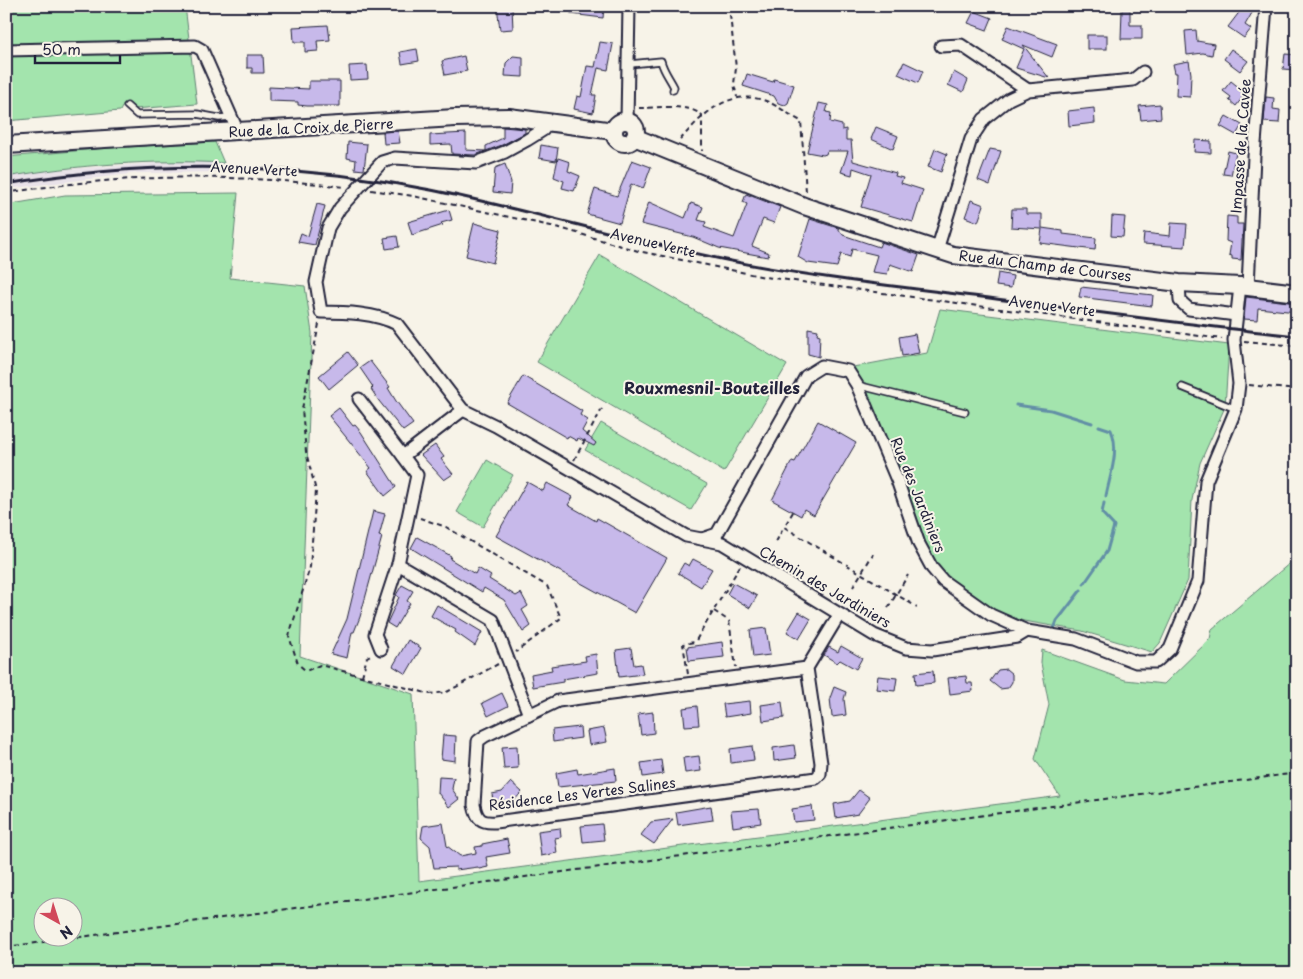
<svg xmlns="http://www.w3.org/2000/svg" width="1303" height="979" font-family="'Playpen Sans',sans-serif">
  <rect width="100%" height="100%" fill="#f7f3e8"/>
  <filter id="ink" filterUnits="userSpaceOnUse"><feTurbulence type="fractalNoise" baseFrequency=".02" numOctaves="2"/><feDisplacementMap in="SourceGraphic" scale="10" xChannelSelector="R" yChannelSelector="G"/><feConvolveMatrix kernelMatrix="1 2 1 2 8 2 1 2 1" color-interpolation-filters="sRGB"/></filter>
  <g filter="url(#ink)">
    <path fill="#e9e2e9" d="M185,161L224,163L229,172L138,173L6,189V177L41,171Z"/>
    <g fill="#a3e4ad" stroke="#628374" fill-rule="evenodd">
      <path d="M6,6H185L197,104L134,109L131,106L122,107L120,111L6,121Z"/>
      <path d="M215,142L224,163C152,159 77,165 6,177V157L108,148Z"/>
      <path d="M238,193L230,278L305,286L312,333L300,656L413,694L419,881L1060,796L1035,759L1049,705L1041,663L1042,650L1125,680L1164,684L1210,639L1212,629L1297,557V973H6V205L65,195ZM42,906H72V936H42Z"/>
      <path d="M600,255L787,365L724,472L537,362Z"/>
      <path d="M940,309L1229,345L1225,407L1200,463L1192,500L1188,580L1160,643L1152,652L1082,631L1024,621L995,613L949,581L925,553L902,481L853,367L927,353Z"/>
      <path d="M601,423L707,484L691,510L585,450Z"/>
      <path d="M487,460L513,475L483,527L457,512Z"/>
    </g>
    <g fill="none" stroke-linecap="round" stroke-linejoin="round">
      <g stroke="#628fa6" stroke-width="3">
        <path d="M1016,405L1051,410L1092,423"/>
        <path d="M1099,426L1111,430C1120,450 1110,475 1106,496"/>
        <path d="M1084,584L1107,551L1114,526L1102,513L1104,503"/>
        <path d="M1054,629L1057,621L1081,590"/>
      </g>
    </g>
    <g fill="#c7b9ea" stroke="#22223b">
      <path d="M497,6L512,7L513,29L500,30Z"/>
      <path d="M572,6H604L603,18L571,14Z"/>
      <path d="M1244,6H1256L1245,25L1251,29L1244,38L1228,27Z"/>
      <path d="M1122,10H1130V25H1142V39H1121Z"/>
      <path d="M974,11L992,18L987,30L968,23Z"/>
      <path d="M328,25L330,40L317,41L318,51L305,52V42H294L293,27Z"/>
      <path d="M1008,26L1057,44L1052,57L1023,45L1049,78L1016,68L1024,49L1002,39Z"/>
      <path d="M1196,30L1197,41L1214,44L1212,55L1203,53L1187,55L1185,31Z"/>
      <rect x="1087" y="35" width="20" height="14"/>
      <path d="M600,42L613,44L608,70L598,68L592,95H596L593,113L574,109L577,96L581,97L587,66L595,67Z"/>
      <path d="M417,49L419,61L402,64L400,52Z"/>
      <path d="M1231,49L1248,61L1240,71L1224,59Z"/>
      <path d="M1285,54L1297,55V70L1283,69Z"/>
      <path d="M247,55H263L264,73H252V68H247Z"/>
      <path d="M464,56L467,71L445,75L442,61Z"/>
      <path d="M513,56L523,57V77L505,76L506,63Z"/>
      <path d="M1189,61L1191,74L1190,97L1176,96L1177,73H1175L1173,64Z"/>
      <path d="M904,62L923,71L918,83L898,74Z"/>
      <path d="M367,65L368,79L350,80L349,66Z"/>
      <path d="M954,72L968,80L963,92L948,85Z"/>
      <path d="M747,74L773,82L774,79L794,85L788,103L785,105L778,103L774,96L743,86Z"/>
      <path d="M309,81H340V106H307L298,105V102L269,101V87L309,89Z"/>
      <path d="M1231,81L1246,93L1236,106L1229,100L1231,97L1223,91Z"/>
      <path d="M1266,97L1274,98L1273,109L1280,110L1279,123L1264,122Z"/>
      <path d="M819,103L828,105L826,112L831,113L830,122L842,125V130L846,129V140H851L853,161L896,173L895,176L903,178L901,183L923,190L913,222L861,207L871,174L853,168L852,175L841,172L848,151H827L826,154L823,155L807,152Z"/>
      <path d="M1160,104L1161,118L1141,120L1139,106Z"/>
      <path d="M1094,108L1095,123L1069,126L1068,111Z"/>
      <path d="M1226,116L1242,125L1236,135L1220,126Z"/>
      <path d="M503,127L525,129V133L502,145L475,155L452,154L451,144L430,145V135L466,133V150L486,151V146L503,138Z"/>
      <path d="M876,127L898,136L893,149L871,139Z"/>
      <path d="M398,131L400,143L384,144L383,132Z"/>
      <path d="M1195,140L1211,141V153L1194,152Z"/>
      <path d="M348,142L367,144L364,170L355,169L356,160L347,158Z"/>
      <path d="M541,145L558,148L556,161L539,158Z"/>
      <path d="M935,149L947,154L941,172L928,167Z"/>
      <path d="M990,149L1001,151L990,185L978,180Z"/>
      <path d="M1228,151L1236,153L1231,175L1223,174Z"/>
      <path d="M558,158L570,162L568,171L580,176L574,191L562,188L564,181L554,177Z"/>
      <path d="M632,160L651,167L643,189L631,184L620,223L587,214L595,189L617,196Z"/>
      <path d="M505,164L511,182L510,194L493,192L495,168Z"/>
      <path d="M746,194L780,207L774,223L763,219L752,246L769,253L768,257L719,248L693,237L641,224L649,202L685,218L691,203L703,207L698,220L706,222L704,227L734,238L747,204L743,202Z"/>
      <path d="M971,200L984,205L978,222L965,217Z"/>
      <path d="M317,204L325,206L315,245L298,242L301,233L308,236Z"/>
      <path d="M1012,209H1026V214H1042V228L1063,231V234L1096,238L1095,250L1040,243L1042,229L1011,227Z"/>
      <path d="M449,210L452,220L441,223L443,225L412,235L408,222Z"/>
      <path d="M1112,216L1125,217L1123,237L1111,236Z"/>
      <path d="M1227,216L1237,217V224H1243L1241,260L1232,259V256L1229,255L1231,243L1226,241Z"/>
      <path d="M810,219L838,228L843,235L879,247L881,242L919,255L913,272L890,264L887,274L872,272L877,255L852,249L850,257L841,254L837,267L808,263L798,257Z"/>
      <path d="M474,223L501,230L493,263L466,256Z"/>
      <path d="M1171,223L1187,224L1185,247L1143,244L1144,233L1170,236Z"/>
      <path d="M397,236L399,247L386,249L384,238Z"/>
      <path d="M998,273L1013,276L1011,288L996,286Z"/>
      <path d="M1081,287L1153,295L1152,306L1079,297Z"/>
      <path d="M1246,297L1297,303V312L1258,308L1257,320L1244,319Z"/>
      <path d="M808,328L818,330L817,334L820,335L819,357L808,354Z"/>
      <path d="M915,334L919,353L902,356L899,337Z"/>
      <path d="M348,352L358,365L329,389L319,376Z"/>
      <path d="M370,361L390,387L388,388L396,401L413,424L403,431L379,401L371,389L373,387L360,368Z"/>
      <path d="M523,376L582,411L580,415L588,420L582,431L596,443L594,446L578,438L577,441L568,436L567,438L507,403Z"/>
      <path d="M339,408L353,426L355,425L361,432L396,487L385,496L367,471L371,468L329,416Z"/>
      <path d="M818,421L856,443L814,515L804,509L801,516L772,500L792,461L795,462Z"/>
      <path d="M435,445L444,457L441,459L453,474L444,480L421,455Z"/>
      <path d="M527,482L543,491L547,483L573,497L568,505L596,521L597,518L667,558L635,613L496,536Z"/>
      <path d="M373,511L385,514L379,536L382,537L360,617L354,632H352L347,658L331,654L347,619Z"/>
      <path d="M417,537L451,556L450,559L475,574L478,568L491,576L489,579L516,596L521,593L528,606L522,610L531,626L523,632L504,600L484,588L482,592L411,548Z"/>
      <path d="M693,559L712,569L701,587L678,573L684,563L689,566Z"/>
      <path d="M733,583L757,596L750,608L727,594Z"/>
      <path d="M402,585L413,591L407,601L410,603L395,628L387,623L399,597L396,595Z"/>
      <path d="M437,605L482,632L475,646L455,632L456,630L431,616Z"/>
      <path d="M799,612L811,619L799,639L787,632Z"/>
      <path d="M766,628L770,655L753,657L750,630Z"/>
      <path d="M408,640L421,648L406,674L393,666Z"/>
      <path d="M722,642L724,657L689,661L687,647Z"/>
      <path d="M841,646L862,658L856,669L840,660L837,663L824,655L829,647L838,652Z"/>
      <path d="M631,648L634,665L641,664L643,674L619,677L616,650Z"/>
      <path d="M596,654L598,673L563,679V682L533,687L531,674L552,670L551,666L586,661L585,656Z"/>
      <path d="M1006,669L1012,674V682L1008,688L1000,689L990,681L998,670Z"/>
      <path d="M933,671L934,683L916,685L915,673Z"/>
      <path d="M878,676L897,678L895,691L876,689Z"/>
      <path d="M966,676L967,683H972L973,691L950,694L948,678Z"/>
      <path d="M834,687L846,692L844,699L846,715L832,717L830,698Z"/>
      <path d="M502,693L508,706L488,716L482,703Z"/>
      <path d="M750,701L751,713L725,717L723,704Z"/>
      <path d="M782,702L784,718L763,721L761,705Z"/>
      <path d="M697,706L699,725L685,726L683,708Z"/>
      <path d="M653,712L654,733L641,735L638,714Z"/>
      <path d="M580,727L581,738L553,742L552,730Z"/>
      <path d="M604,728L607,742L589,745L587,731Z"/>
      <path d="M443,735L456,736L455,761L441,759Z"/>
      <path d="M794,745L796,758L774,761L773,748Z"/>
      <path d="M517,746L518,768L504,769L502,747Z"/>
      <path d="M752,746L754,760L731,763L730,749Z"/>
      <path d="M699,756L701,771L685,773L683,758Z"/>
      <path d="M661,760L663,774L643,777L641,763Z"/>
      <path d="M615,768L616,781L558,787L556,773L577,769L578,774Z"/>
      <path d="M439,777L454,778L452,789L459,799L449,807L438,793Z"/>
      <path d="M511,782L522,792L509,806L494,808L492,794L502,792Z"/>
      <path d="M859,790L870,798L858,814L836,818L834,804L850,801Z"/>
      <path d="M711,806L713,820L678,825L676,812Z"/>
      <path d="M812,806L814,820L794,822L792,809Z"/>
      <path d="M759,809L761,823L733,827L731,811Z"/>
      <path d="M673,819L654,844L641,835L651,822Z"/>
      <path d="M443,823L447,846L460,856L476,853L475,847L482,846V844L507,839L510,853L486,857L488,867L479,869L478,867L456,870V867L434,868L430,846L421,838L423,826Z"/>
      <path d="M602,824L604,840L583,842L581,826Z"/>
      <path d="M560,828L561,837L555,838L557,853L541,856L538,831Z"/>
    </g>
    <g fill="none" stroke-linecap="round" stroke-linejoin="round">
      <defs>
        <g id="lane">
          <path d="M630,64L661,61C664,72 669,77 674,87L673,90"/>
          <path d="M127,106L137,115L197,114L219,118L231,117"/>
          <path d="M857,385L965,412"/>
          <path d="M1182,387L1236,409"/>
        </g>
        <g id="street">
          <path d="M941,46L961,45L1028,90"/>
          <path d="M6,50L195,46L202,50L238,132"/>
          <path d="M550,121L543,130L527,140L505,152L476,163L395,158L382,162L340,208L328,228L316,282L321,312C346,312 375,313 397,324L463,410L496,426L686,536L722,543L874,635L906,648L932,650L1017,637L1027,631"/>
          <path d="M627,121L629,6"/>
          <path d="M937,250L971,139L984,119L1009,99L1028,90L1133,80L1143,72"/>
          <path d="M1179,283L1180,301L1189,309L1236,315"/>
          <path d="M1248,287L1254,156L1266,6"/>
          <path d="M359,399L403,456"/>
          <path d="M702,539L717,534L806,376L822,366L848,371L857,385L897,480L919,544L932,568L943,581L991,615L1027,631L1076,639L1136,662H1156L1170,649L1198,581L1206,481L1236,409L1239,384L1234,340L1240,286"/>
          <path d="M398,564L493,620L529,715"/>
          <path d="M381,649L375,634L398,564L417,475L403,456L463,410"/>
          <path d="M807,668L558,701L485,736L478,741L474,805C477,819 481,823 495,822L816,778L820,774L821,763L807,668L839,615"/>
        </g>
        <g id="secondary">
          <circle cx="625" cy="132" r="11"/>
          <path d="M634,137L804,206L953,255L1179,283L1240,286L1297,293"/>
          <path d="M6,145L455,118L509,117L614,131"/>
        </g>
      </defs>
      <use href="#lane" stroke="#22223b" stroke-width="9"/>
      <use href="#street" stroke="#22223b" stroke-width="15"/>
      <use href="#secondary" stroke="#22223b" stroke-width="20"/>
      <g stroke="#22223b" stroke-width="2" stroke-dasharray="5 4" stroke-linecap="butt">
        <path d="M729,6L736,68L734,84L737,97"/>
        <path d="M639,108C657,108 687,103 702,115V151"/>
        <path d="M680,140C702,115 727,89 763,100C776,104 789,115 801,121L806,192"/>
        <path d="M371,190L413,196L560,228L638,251L765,277L1222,339"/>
        <path d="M6,193C119,174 231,173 344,187"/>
        <path d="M319,324L302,409L306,452L316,491L310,567L289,636L298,664L306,671L320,665L430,694L447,692L498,664"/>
        <path d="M1244,341L1297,346"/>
        <path d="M1249,385L1297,390"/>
        <path d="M574,460L602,409"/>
        <path d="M793,512L784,527L917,607"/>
        <path d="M420,518L446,527L547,586L561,618L516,652"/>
        <path d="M776,542L784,527"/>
        <path d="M853,587L873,554"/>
        <path d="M888,608L908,575"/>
        <path d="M714,611L729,621L736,667"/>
        <path d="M688,674L683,644L695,642L740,566"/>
        <path d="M362,676L367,657L372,654"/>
        <path d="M6,947L1297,773"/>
      </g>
      <use href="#lane" stroke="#f7f3e8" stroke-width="5.5"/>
      <use href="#street" stroke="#f7f3e8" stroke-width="11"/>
      <use href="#secondary" stroke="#f7f3e8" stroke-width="16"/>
      <path stroke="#22223b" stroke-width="3" d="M6,184C147,160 291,162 431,190C531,210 630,241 731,261C821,279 913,288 1004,300C1101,313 1199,326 1297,336"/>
    </g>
  </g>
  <g text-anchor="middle" stroke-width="4" stroke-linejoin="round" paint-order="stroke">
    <g font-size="14" fill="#22223b" stroke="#f7f3e8">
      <text transform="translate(311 128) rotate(-3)" y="5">Rue de la Croix de Pierre</text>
      <text transform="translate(1241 146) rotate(-86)" y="5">Impasse de la Cavée</text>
      <text transform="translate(254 169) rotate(3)" y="5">Avenue Verte</text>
      <text transform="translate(653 243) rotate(13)" y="5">Avenue Verte</text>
      <text transform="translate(1045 266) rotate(7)" y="5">Rue du Champ de Courses</text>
      <text transform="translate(1052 306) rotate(7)" y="5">Avenue Verte</text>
      <text transform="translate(918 495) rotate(68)" y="5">Rue des Jardiniers</text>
      <text transform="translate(825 587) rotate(30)" y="5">Chemin des Jardiniers</text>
      <text transform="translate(582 794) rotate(-7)" y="5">Résidence Les Vertes Salines</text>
    </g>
    <g font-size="16" font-weight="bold" fill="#22223b" stroke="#f7f3e8">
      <text x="712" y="394">Rouxmesnil-Bouteilles</text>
    </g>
  </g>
  <rect width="1303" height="979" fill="none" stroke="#f7f3e8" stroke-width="25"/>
  <rect x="12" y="12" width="1278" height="954" fill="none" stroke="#22223b" stroke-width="2" filter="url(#ink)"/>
  <g transform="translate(58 922) rotate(141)"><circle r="24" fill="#f7f3e8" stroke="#a29fa3"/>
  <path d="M0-4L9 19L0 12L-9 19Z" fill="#d1495b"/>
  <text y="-8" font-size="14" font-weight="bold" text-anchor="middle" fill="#22223b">N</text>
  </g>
  <path d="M35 55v8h85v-8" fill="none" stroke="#22223b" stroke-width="2.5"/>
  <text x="42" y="55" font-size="15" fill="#22223b" stroke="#f7f3e8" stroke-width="4" paint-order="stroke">50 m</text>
</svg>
